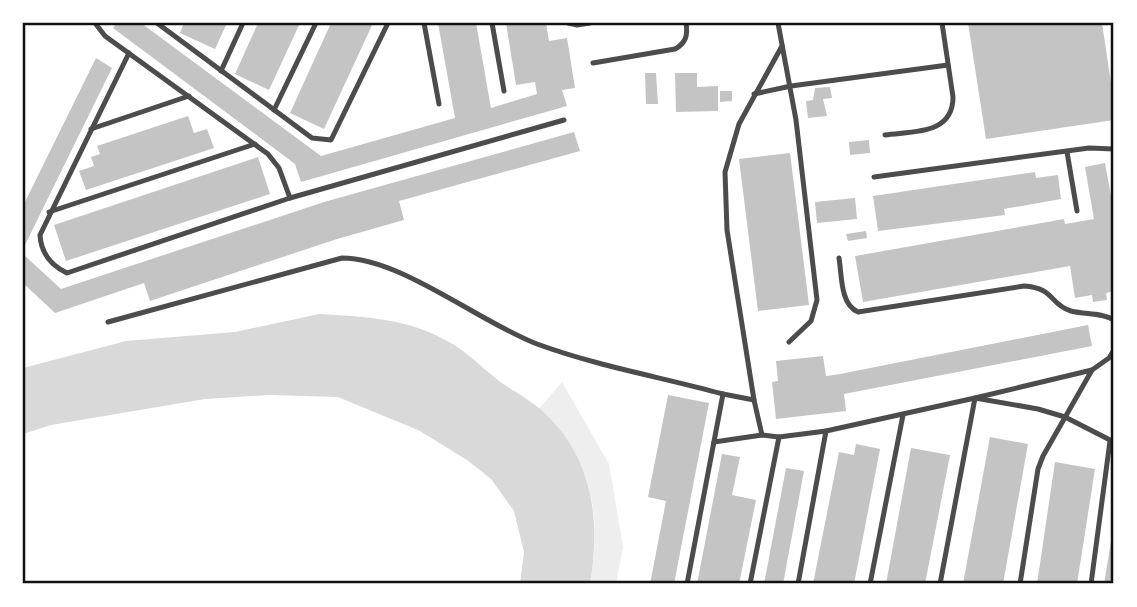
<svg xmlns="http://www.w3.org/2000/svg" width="1137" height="607" font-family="Helvetica,sans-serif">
  <rect width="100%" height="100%" fill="#fff"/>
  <path fill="#eee" d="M562,382L609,464L623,547L616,584H590C599,532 597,482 565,437C558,427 548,418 539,409Z"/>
  <path fill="#d9d9d9" d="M319,314C372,317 417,319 462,350C475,360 486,371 499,381C512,390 527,398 539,408C593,455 601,518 590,584H520L524,552L514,511L491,479L467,460L420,431L338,397L270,395L205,399L51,425L23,434V368L126,341L235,332Z"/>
  <g fill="#c4c4c4">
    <path d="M117,23H141L321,156L455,118L438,23H476L491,108L537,94L535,82L516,85L506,23H546L549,41L567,38L575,88L562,90L567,106L301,182L295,164L113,28Z"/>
    <path d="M184,23H227L215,49L180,33Z"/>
    <path d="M258,23H300L269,90L235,74Z"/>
    <path d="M331,23H373L324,129L290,113Z"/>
    <path d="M968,23H1102L1114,103V120L986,139Z"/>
    <path d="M96,58L112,68L23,249V206Z"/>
    <path d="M645,73H656L658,104H646Z"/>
    <path d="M675,73H697V87L718,86V111L676,112Z"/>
    <path d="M830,87L832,98L823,99L827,116L808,118L806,101L813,100L815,88Z"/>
    <path d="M720,91H732V101L720,102Z"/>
    <path d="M188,116L194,133L207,129L214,148L86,190L79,171L94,166L91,157L100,154L97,146Z"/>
    <path d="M574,132L580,151L399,201L404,220L337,239L150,301L144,283L55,313L23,283V254L61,289L324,202Z"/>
    <path d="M869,140L870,153L850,155L849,142Z"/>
    <path d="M790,153L809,305L758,311L739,159Z"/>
    <path d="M258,157L270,194L66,261L54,225Z"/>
    <path d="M1105,163L1114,212V291L1106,293L1107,300L1093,302L1092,295L1075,298L1070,266L863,302L855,256L1064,219L1065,224L1094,219L1085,167Z"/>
    <path d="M1035,172L1036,178L1058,175L1061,199L1004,209L1005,215L878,231L873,196Z"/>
    <path d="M855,198L857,219L817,223L815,202Z"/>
    <path d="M866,231L867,238L848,241L846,234Z"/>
    <path d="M1088,325L1092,346L844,394L846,411L776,419L772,382L778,381L776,361L823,356L826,376L840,374Z"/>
    <path d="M668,395L709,403L674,584H650L666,501L648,497Z"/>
    <path d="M990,437L1028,444L1003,584H963Z"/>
    <path d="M856,444L880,449L854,584H813L839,452L854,455Z"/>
    <path d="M911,448L950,455L925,584H886Z"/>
    <path d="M722,454L740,457L732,495L756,500L739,584H697Z"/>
    <path d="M1055,462L1095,469L1077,584H1037Z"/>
    <path d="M786,468L804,471L783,584H764Z"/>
    <path d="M1113,529L1114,584H1104Z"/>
  </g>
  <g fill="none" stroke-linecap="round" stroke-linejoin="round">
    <g stroke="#4c4c4c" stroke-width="5">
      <path d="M95,23L105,36L268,154L279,168L290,198"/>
      <path d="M157,23L312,138L331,140L388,23"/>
      <path d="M424,23L439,104"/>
      <path d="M492,23L504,91"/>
      <path d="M568,23L577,25L590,23"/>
      <path d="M778,23L796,120L817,300L811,321L789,342"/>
      <path d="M129,53L40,235C41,252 50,265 67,273L290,198L564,120"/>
      <path d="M593,63L675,49C686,43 688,35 686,23"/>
      <path d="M221,71L243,23"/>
      <path d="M754,94L791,86L948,65"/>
      <path d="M274,110L316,23"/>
      <path d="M91,129L189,96"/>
      <path d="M885,135C913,131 953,135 953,97L942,23"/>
      <path d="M1067,152L1077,211"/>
      <path d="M874,177L1089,148L1114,149"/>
      <path d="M49,212L255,144"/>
      <path d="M839,258C842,276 840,304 858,312L1024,286C1055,288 1049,304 1071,311C1086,315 1100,312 1114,320"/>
      <path d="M108,322L342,258C401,258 479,322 537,344C597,366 661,377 723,394"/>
      <path d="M762,435L754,400L727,230L725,172L739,124L782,46"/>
      <path d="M714,442L762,435L779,437L826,431L975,398L1038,409L1065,417L1114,442"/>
      <path d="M687,584L723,394L754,400"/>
      <path d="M750,584L779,437"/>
      <path d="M798,584L826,431"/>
      <path d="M870,584L903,415"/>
      <path d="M940,584L975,398L1092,370"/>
      <path d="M1020,584L1038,469L1043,456L1092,370L1109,358L1114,350"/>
      <path d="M1091,584L1110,441"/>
    </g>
  </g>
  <rect width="1137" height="607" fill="none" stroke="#ffffff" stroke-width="49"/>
  <rect x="24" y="24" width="1088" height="558" fill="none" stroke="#111" stroke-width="2.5"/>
</svg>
